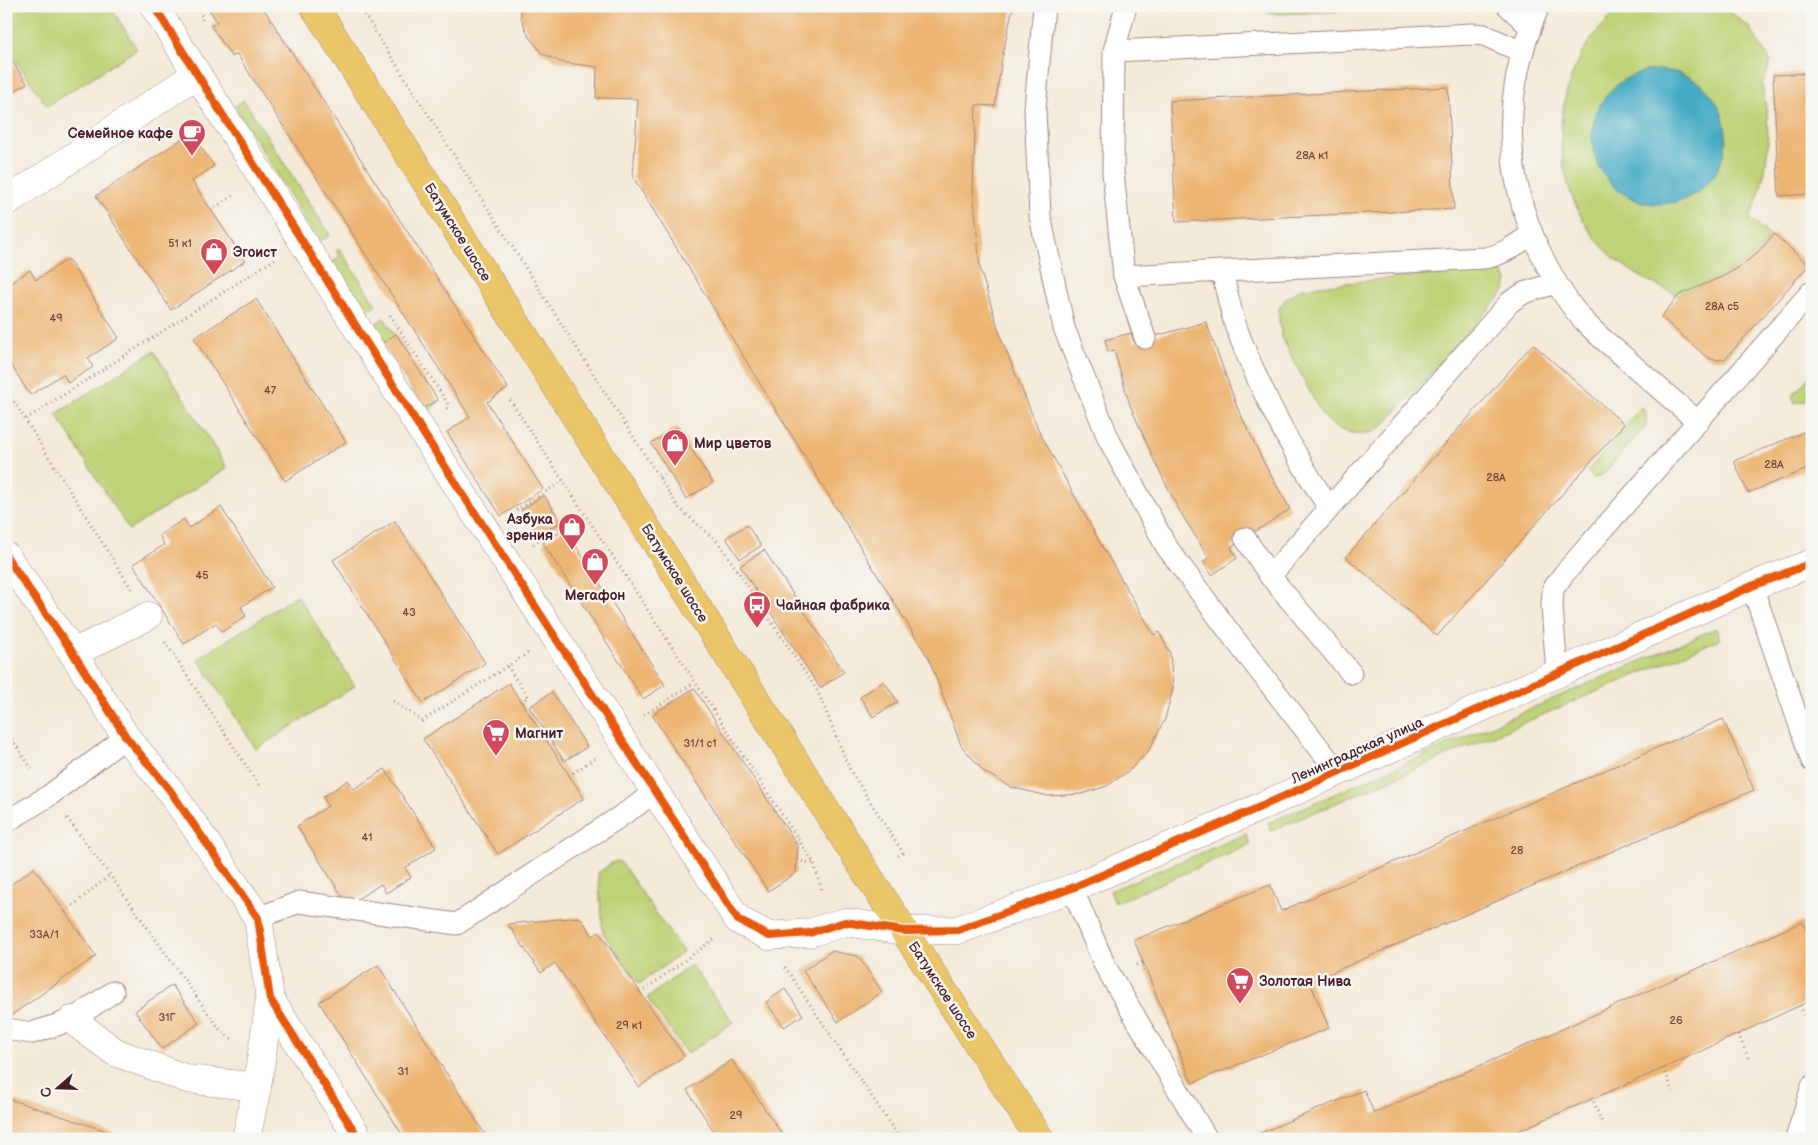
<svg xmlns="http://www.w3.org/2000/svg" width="1818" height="1145" font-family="'Balsamiq Sans',sans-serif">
  <rect width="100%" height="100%" fill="#f6f6f2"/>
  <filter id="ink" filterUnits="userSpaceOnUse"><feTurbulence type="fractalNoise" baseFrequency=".02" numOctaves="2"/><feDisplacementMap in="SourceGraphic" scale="10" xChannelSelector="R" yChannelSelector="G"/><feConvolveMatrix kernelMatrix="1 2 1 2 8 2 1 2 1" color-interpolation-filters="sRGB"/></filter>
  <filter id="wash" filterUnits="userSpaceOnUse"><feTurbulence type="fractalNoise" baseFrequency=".0096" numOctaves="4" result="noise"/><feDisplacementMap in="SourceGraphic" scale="20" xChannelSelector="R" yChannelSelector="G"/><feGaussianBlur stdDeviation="1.12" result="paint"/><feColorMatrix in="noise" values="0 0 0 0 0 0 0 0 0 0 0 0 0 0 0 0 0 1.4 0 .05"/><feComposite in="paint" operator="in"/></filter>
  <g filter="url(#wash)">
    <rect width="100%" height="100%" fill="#f4ead8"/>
    <g fill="#bed377" stroke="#847951">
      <path d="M6,6H110L137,49L47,106L6,47Z"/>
      <path d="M1260,6H1460L1278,14L1267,12Z"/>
      <path d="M1623,6H1723L1749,27L1771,62L1762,84L1767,114L1768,144L1765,170L1759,194L1750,218L1771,237C1743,269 1717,279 1679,295C1654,285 1632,274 1611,255C1554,203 1546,108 1587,45C1597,30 1610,18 1623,6Z"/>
      <path d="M244,100L330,235L319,242L235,106Z"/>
      <path d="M340,249L376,305L364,313L332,262L340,257L336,251Z"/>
      <path d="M1483,268L1503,273L1507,280L1505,291L1383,426L1373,432L1360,434L1348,432L1336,428L1322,415L1282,338L1279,321V308L1286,299L1302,288Z"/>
      <path d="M384,318L438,402L427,414L372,326Z"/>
      <path d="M154,351L227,468L129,530L56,414Z"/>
      <path d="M1812,374V399L1795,403L1792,396Z"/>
      <path d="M1641,407L1646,412V427L1601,476L1593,478L1587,472Z"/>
      <path d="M297,595L355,686L256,749L198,659Z"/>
      <path d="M1716,628L1720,639L1271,831L1268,823Z"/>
      <path d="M1246,834L1250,845L1115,903L1110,891Z"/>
      <path d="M618,861L622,864L683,952L639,984L603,933L598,873L613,862Z"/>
      <path d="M691,965L733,1022L687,1054L647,998Z"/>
    </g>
    <circle fill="#45abc5" stroke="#486578" cx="1659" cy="137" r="67"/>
    <g id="blocks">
      <g fill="#edb572">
        <path d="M207,6H262L508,388L487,402L543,489L501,516L447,432L470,417L237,54L232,57L211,26L217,22Z"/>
        <path d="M521,6H1013L1002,58L995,106L976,105L973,187L980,269L1002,341L1039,431L1103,548L1154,635L1159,632L1170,653L1173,688L1165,719L1149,750L1131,769L1107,786L1082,794L1048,796L1011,787L984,772L961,745L929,659L633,177L638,99L596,98L597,67L560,62L542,53L529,37L521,18Z"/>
        <path d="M1632,6H1657L1653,9L1644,11Z"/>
        <path d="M6,53L27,83L6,97Z"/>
        <path d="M1812,73V194L1779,196L1773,75Z"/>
        <path d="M1448,87L1454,209L1176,222L1170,101Z"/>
        <path d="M191,133L214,166L192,181L245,261L171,310L96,196Z"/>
        <path d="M1774,234L1809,265L1726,358L1719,360L1711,359L1704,355L1661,317L1679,295L1724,276L1741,266L1759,251Z"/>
        <path d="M68,259L119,338L88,358L93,367L68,383L63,374L30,395L6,357V299L10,296L6,286L30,270L36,280Z"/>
        <path d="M256,299L346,442L285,481L194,338Z"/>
        <path d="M1206,322L1238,409L1266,467L1290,509L1231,547L1237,558L1212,575L1203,562L1209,558L1179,510L1153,458L1130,405L1114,350L1108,352L1105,340L1131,333L1134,342Z"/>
        <path d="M396,334L438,400L424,408L382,343Z"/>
        <path d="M1533,344L1624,424L1437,636L1346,557Z"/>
        <path d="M677,427L713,483L686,499L651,443Z"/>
        <path d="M1806,431L1812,445V467L1748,493L1734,461Z"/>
        <path d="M544,495L561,522L539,536L521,510Z"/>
        <path d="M221,507L272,587L241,607L246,616L222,632L216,623L184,644L133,564L164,545L159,535L184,519L189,528Z"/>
        <path d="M395,521L485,663L423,703L333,560Z"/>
        <path d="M747,525L761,546L740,559L726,538Z"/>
        <path d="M565,529L665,685L643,699L543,543Z"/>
        <path d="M764,550L844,672L820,688L740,566Z"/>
        <path d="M884,681L898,702L873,717L860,697Z"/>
        <path d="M509,683L584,798L498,854L423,739Z"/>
        <path d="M694,688L798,846L796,873L768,891L652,715Z"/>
        <path d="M552,692L587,747L564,761L529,707Z"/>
        <path d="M1723,719L1754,790L1310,982L1329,1028L1192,1083L1134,940L1270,885L1281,911Z"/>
        <path d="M385,769L436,848L405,868L411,877L386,893L381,884L348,905L297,826L328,806L323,797L348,780L354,789Z"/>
        <path d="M34,868L96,956L6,1019V888Z"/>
        <path d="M580,917L593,936L599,932L684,1056L639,1087L555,963L541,973L508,924Z"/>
        <path d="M1802,922L1812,943V1000L1664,1068L1499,1139H1254L1253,1136L1364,1090L1374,1113Z"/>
        <path d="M831,951L858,956L882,992L838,1022L803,971Z"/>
        <path d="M378,965L488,1139H405L319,1002Z"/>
        <path d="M172,985L199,1023L162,1049L135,1011Z"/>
        <path d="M785,989L803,1015L784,1027L766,1002Z"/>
        <path d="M732,1060L785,1139H719L687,1090Z"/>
        <path d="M6,1098L128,1138V1139H6Z"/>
      </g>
    </g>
  </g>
  <g filter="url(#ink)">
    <use href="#blocks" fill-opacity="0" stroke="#9f8482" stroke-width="1"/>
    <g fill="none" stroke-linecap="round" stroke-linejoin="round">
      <defs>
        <g id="lane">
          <path d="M1044,6L1035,109L1040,216L1064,328L1109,440L1166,546L1233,637L1338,772"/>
          <path d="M1126,6L1114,51L1113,173L1124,276L1145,338"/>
          <path d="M1508,6L1530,27"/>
          <path d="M1539,6C1502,93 1501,173 1543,258C1555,282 1568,305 1587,324C1598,336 1611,346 1624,357C1648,379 1673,400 1698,422"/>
          <path d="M1114,51L1473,34L1484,35L1522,52"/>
          <path d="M1222,271C1226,289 1230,309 1236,327C1260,391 1292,451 1329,508"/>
          <path d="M1124,276L1485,258C1503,255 1517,244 1532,234"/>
          <path d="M1245,538L1270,576L1351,673"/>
          <path d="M1270,576L1510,302L1524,293L1555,283"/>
          <path d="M1752,586L1812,761"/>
          <path d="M1557,674L1552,606L1553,589L1563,575L1812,291"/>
          <path d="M6,822L50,795L126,737"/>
          <path d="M1072,888L1105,966L1207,1139"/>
          <path d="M258,918L299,902L457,924L636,806L655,791"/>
          <path d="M6,1029L32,1033L72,1020L113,992"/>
          <path d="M1796,1139L1812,1086"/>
        </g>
        <g id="street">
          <path d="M154,6L422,431L738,920L769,936L809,933L845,922L904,931L958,930L1072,888L1251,811L1752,586L1812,563"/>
          <path d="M6,202L197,74"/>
          <path d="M6,556L73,653L126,737L169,789L258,918L270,999L359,1139"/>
          <path d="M73,653L148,616"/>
          <path d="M72,1020L115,1052L187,1079L257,1087"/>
          <path d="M246,1139L257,1087L270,999"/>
        </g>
        <path id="highway" d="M314,6L867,874L1040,1139"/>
      </defs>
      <use href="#lane" stroke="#9f8482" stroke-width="23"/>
      <use href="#street" stroke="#9f8482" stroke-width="29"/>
      <use href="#highway" stroke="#9f8482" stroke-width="29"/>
      <g stroke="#9f8482" stroke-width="3" stroke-dasharray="1 4" stroke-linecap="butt">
        <path d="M196,6L202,16V20"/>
        <path d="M359,6L678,507L719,543L818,692L850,770L903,853L895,858"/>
        <path d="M211,210L236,194"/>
        <path d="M390,315L448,404L447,409"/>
        <path d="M6,389L132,590"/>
        <path d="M510,400L814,863L823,895"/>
        <path d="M26,419L275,259"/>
        <path d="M659,477L668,472"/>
        <path d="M512,513L563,481"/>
        <path d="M533,544L584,514"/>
        <path d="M165,642L260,787"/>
        <path d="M507,666L528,697L521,702"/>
        <path d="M393,701L422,721L528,653"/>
        <path d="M644,715L694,683"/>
        <path d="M6,731L34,772"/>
        <path d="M569,776L595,758"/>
        <path d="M67,818L110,875L220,1030L232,1039"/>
        <path d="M797,861L813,863"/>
        <path d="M65,912L110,875"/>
        <path d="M1137,965L1143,962V972"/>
        <path d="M785,967L900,1139"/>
        <path d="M640,993L714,939"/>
        <path d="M1800,1005L1812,1034"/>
        <path d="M1738,1034L1749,1059"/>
        <path d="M1664,1068L1673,1092"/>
        <path d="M1592,1097L1602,1123"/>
        <path d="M1513,1132L1515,1139"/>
      </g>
      <use href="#lane" stroke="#fff" stroke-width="21"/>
      <use href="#street" stroke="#fff" stroke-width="28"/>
      <use href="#highway" stroke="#ebc669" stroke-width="28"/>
      <defs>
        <g id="cycleway">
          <path d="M154,6L422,431L738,920L769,936L809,933L845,922L904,931L958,930L1072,888L1251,811L1752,586L1812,563"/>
          <path d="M6,556L73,653L126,737L169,789L258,918L270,999L359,1139"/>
        </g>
      </defs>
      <use href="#cycleway" stroke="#f6f6f2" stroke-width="11"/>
      <use href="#cycleway" stroke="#e8590c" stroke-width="8"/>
    </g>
  </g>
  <defs>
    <symbol id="cafe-pin" viewBox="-11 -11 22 30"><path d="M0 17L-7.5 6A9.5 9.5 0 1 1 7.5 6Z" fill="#d1495b" stroke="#f6f6f2"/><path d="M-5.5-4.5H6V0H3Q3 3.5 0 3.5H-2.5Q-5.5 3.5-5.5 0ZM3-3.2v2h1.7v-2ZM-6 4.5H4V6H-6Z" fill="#fff"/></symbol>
    <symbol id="shop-pin" viewBox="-11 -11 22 30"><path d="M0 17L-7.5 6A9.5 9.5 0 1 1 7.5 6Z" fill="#d1495b" stroke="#f6f6f2"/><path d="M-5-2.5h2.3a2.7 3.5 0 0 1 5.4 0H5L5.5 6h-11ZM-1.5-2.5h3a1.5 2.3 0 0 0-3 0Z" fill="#fff"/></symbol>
    <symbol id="bus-pin" viewBox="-11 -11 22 30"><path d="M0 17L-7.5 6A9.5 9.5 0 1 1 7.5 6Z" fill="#d1495b" stroke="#f6f6f2"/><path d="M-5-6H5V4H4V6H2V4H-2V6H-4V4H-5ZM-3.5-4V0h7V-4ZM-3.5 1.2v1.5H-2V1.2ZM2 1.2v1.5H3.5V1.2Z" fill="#fff"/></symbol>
    <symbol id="supermarket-pin" viewBox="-11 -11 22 30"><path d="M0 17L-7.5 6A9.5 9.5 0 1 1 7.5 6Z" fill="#d1495b" stroke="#f6f6f2"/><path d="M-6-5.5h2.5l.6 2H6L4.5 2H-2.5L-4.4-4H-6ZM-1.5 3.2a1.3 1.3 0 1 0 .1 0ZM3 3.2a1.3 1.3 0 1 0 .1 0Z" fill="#fff"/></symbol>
  </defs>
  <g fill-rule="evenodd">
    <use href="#cafe-pin" x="176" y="117" width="32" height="43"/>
    <use href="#shop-pin" x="198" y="236" width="32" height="43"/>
    <use href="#shop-pin" x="659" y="427" width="32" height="43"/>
    <use href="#shop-pin" x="556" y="511" width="32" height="43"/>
    <use href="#shop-pin" x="579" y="546" width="32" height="43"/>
    <use href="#bus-pin" x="741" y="589" width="32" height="43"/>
    <use href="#supermarket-pin" x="480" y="717" width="32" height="43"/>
    <use href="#supermarket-pin" x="1224" y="965" width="32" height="43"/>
  </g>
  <g text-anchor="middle" stroke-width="5" stroke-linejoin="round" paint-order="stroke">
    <g font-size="11" fill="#73443d">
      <text x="1312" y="159">28А к1</text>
      <text x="180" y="247">51 к1</text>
      <text x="1722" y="310">28А с5</text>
      <text x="56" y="322">49</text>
      <text x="270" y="394">47</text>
      <text x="1774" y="468">28А</text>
      <text x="1496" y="481">28А</text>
      <text x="202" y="579">45</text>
      <text x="409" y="616">43</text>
      <text x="700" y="747">31/1 с1</text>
      <text x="367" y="841">41</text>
      <text x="1517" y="854">28</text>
      <text x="44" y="938">33А/1</text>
      <text x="167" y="1021">31Г</text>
      <text x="1676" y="1024">26</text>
      <text x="629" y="1029">29 к1</text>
      <text x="403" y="1075">31</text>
      <text x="736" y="1119">29</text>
    </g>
    <g font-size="14" font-weight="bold" fill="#4a1f2b" stroke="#f6f6f2" text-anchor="start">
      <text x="173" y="138" text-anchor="end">Семейное кафе</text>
      <text x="233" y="257">Эгоист</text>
      <text x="694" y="448">Мир цветов</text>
      <text x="553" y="524" text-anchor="end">Азбука<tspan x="553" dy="16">зрения</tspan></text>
      <text x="595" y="600" text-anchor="middle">Мегафон</text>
      <text x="776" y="610">Чайная фабрика</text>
      <text x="515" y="738">Магнит</text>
      <text x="1259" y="986">Золотая Нива</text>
    </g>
    <g font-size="14" fill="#4a1f2b" stroke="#f6f6f2">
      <text transform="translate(458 232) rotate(58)" y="5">Батумское шоссе</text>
      <text transform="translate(675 573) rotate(58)" y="5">Батумское шоссе</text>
      <text transform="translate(1357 750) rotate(-24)" y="5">Ленинградская улица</text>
      <text transform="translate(943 990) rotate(57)" y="5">Батумское шоссе</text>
    </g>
  </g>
  <rect width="1818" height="1145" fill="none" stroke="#f6f6f2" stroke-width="25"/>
  <g transform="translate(58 1088) rotate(250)" stroke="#f6f6f2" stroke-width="4" paint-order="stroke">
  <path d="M0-4L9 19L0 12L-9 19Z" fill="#4a1f2b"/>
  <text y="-8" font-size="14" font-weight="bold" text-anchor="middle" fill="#4a1f2b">С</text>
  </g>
</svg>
